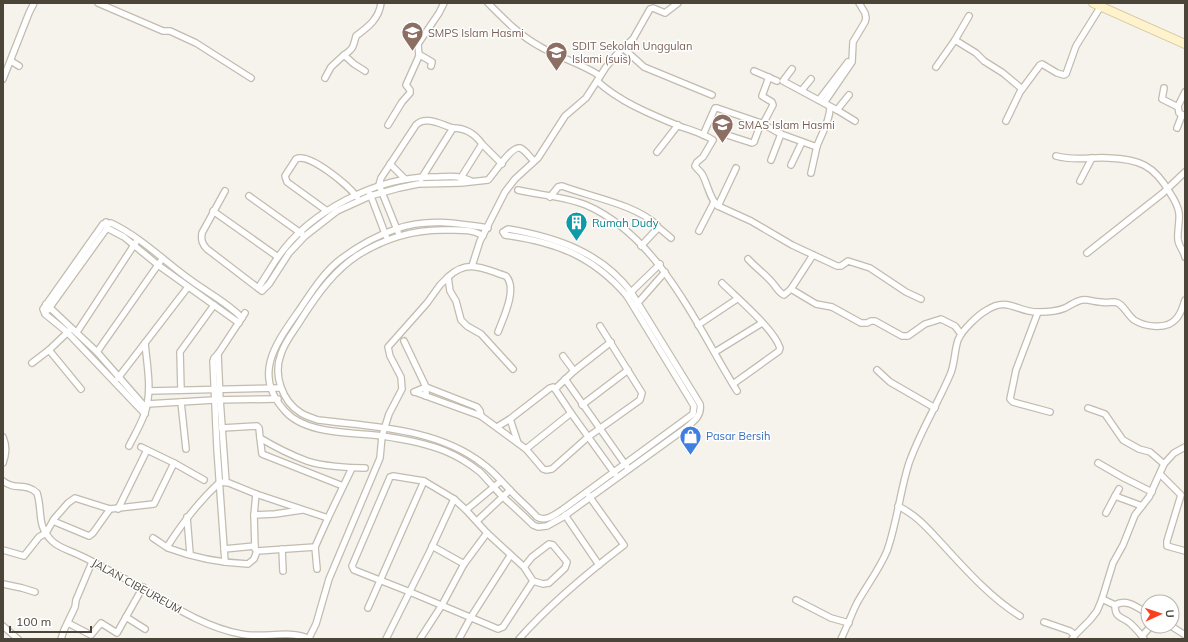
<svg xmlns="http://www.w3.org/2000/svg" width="1188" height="642" font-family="Mulish,sans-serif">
  <rect width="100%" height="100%" fill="#f6f3ec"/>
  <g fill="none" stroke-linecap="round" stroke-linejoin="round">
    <defs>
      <g id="street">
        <path d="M98,3L156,28L163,31H170L196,43L251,78"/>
        <path d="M488,3C504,19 519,35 539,46C559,58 581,63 600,76"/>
        <path d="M955,40L976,53L984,61L1003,73L1022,89"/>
        <path d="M623,48L644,67L712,95"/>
        <path d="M420,55L432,62L431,66"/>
        <path d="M11,61L19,66"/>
        <path d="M936,67L955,40L969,16"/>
        <path d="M792,69L783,81L837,110L849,95"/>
        <path d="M365,71L354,64L344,55C354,48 353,47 356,36C368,27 379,19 381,3"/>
        <path d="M754,71L777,81"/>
        <path d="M325,78L331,67L344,55"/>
        <path d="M3,79L29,13L34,3"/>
        <path d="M597,81C620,102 650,114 679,126C690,130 702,133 713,140L703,157L697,162L695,166C697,169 700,171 702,174C707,182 710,200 718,206L751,221L792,245L837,266H841L848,261L870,268L906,292L921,299"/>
        <path d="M1164,88L1162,99L1178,107"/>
        <path d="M802,90L811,79"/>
        <path d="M1185,92L1178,106L1179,113L1185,116"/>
        <path d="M819,100L848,62"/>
        <path d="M824,103L852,62L853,42L865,22L866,18L865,13L859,3"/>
        <path d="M837,110L855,121"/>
        <path d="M1006,121L1020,92L1040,65L1042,64L1057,73L1064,75L1066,74L1076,46L1101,6"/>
        <path d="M763,124L773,105L772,102L762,96L769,77"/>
        <path d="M388,125L402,102L410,93V90L406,85L419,56L418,44L439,13L444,3"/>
        <path d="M1177,128L1182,115"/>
        <path d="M721,133L752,143L754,142L761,123"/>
        <path d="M703,135L715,108H717L761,123L781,134L814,146H817C822,133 830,121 830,107"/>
        <path d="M482,144L502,164"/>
        <path d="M657,152L678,125"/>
        <path d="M1056,156C1074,161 1089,157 1108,158C1139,159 1154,165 1170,193C1174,199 1178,206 1179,213C1180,222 1177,231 1178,240C1179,247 1184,251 1185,257"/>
        <path d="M771,160L781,134"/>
        <path d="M390,164L405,179"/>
        <path d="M791,165L802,142"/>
        <path d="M811,173L817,146"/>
        <path d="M421,179L453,128C466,128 475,134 482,144L462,176L461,179"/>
        <path d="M1080,181L1092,158"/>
        <path d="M518,190C539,195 567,197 586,205C660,237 697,327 737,391"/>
        <path d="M225,191L202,233C201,240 202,244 207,249L262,291L269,284L289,253L305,236L337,211L370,196L399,188L418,184L461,183L488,180C494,174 511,146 520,148C524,149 529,156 532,159"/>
        <path d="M370,194L386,236"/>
        <path d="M249,196L302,234"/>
        <path d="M550,197L558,187L562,186C591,197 634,204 657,225V229L641,246"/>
        <path d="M718,206L736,168"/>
        <path d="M213,211L278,257"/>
        <path d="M327,211L287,182L285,176L296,159C309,152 349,186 357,197"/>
        <path d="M106,222L107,228L124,237L158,265L239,323"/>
        <path d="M658,227L671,238"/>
        <path d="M488,228C457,223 426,218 396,229C376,236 358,246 341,259C324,272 312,291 300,309C277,342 251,374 285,411C306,435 353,432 382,436C404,439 425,443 445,451C457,456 470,464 480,472C488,480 495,489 503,497C513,506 523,515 533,525L538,527L547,526L563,517L686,428C694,421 702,416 700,404L631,292C601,252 555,237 508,229L503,232L505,235C556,242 593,256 627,296"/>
        <path d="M699,231L714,202"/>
        <path d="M398,232L379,185L381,178L416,125C425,115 442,125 453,128"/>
        <path d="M483,236C473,229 459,230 448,230C416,229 385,238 358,255C334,271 318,293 302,318C295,330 285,341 281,354C273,375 282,401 301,413C306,416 312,418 318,420C373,427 437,428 483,464C493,471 500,480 509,489C518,499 528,507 537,517C546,522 554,515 562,510L693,414L694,406L627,296L660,264"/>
        <path d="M1087,253L1163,193L1185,172"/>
        <path d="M813,255L791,289L816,304L832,307L861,323H867L871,321H875L902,336H908L925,324L941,319L955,326L961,334"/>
        <path d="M748,259C757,269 768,276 775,286C778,290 780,293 784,295L791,289"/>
        <path d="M472,266L480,241L505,192L515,179L538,158L565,116L586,98L606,67L617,54L633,39L650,9L653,8L665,13L678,3"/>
        <path d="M722,283C737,298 774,329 780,348L779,351L733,384"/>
        <path d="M258,288C265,278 271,267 278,257C310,211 377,177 432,177C447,177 458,174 471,181"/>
        <path d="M46,304L97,352L146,408"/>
        <path d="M636,305L665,272"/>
        <path d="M48,310L107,228"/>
        <path d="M1038,312L1016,370L1010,399L1013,402L1050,412"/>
        <path d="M698,325L737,299"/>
        <path d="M77,332L136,242"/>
        <path d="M498,332C503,318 518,289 506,276C484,269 468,258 448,277L450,291L456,301L461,320L467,326L481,334L513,369"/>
        <path d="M404,341L426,387V396"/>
        <path d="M49,350L81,389"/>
        <path d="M97,352L160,262"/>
        <path d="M715,352L762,323"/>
        <path d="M218,354L220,399L226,482"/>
        <path d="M32,363L49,350L69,331"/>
        <path d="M877,370L890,382L935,408"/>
        <path d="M574,371L611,342"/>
        <path d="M118,378L188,287"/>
        <path d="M565,379L627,467"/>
        <path d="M555,389L571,413L615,474"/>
        <path d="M181,390L180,352L214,305"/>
        <path d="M149,391L281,388"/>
        <path d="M414,392L426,387L477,407L480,411L481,416"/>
        <path d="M415,392L481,416L526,449L543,469L546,470L552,469L588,437L640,400L642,393L600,326"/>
        <path d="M181,402L186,449"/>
        <path d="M147,404L214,400L278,399"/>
        <path d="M582,405L628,370"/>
        <path d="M1088,408L1105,414L1123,440L1139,449L1150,452L1164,464"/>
        <path d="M145,414L67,332L45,314L43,309L103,224L111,223C141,237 165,262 192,281C208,293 228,303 242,318"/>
        <path d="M510,419L518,443"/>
        <path d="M497,427L510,419L550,388L553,387L555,389L574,371L563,356"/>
        <path d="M222,428L257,426L259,428L260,438C275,447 291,455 307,461C321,466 350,468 365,468"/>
        <path d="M3,437C7,447 6,454 3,463"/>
        <path d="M260,438L262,454L343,486"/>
        <path d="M129,446C134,436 140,426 144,415C153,393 147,366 145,343"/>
        <path d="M141,447L174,463L204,480"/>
        <path d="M526,449L571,413"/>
        <path d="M1098,463L1124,478L1152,492"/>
        <path d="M1160,474L1181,495L1167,541V546L1185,551"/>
        <path d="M3,481C15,491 26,482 37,493C43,512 36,525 52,541C59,548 71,551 79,555C90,560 101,566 112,572C153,592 196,626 241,634C263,639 288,629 310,639"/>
        <path d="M1119,489L1115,496L1142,506"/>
        <path d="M256,494L254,515L275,514L302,510"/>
        <path d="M898,506C918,516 929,530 944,546C966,570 992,599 1020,616"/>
        <path d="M118,509L147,450"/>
        <path d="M466,510L501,481"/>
        <path d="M1106,513L1115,496"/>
        <path d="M254,515L255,549L257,551L315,547L328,518"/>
        <path d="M565,515L599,565"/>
        <path d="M187,517L190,554"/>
        <path d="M53,521L89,536L93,533L110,509"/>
        <path d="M477,521L510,490"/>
        <path d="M153,538C158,541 163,545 168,548C192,557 222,563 248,564L254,559L257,551"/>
        <path d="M432,546L464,564"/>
        <path d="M167,547C183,522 198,502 220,482L229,483L256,494L328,518L352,468"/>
        <path d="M315,547L317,569"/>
        <path d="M224,549L255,546"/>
        <path d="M282,549L283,571"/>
        <path d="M3,550L24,556L39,537L46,533L54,519L68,503L75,498L110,509L154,504L174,463"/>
        <path d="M225,562L217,449L213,361L214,358L218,354L245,313"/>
        <path d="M524,567L532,557L549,544L553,545L567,562L565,568L549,583L543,584L533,581L524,567L487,533L466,510L454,499L424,481L393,476L390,477L352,566L354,570L410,592L498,629L503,627L533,581"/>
        <path d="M3,584L22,588L35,592"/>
        <path d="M143,587L126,617L145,629"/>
        <path d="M1102,599L1115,605C1127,598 1138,608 1148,614"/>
        <path d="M796,600L831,618L849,623"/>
        <path d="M1115,605C1115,620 1123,616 1131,624C1135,628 1141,634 1144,639"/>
        <path d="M368,608L424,481"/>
        <path d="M1044,622L1070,631L1075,635"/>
        <path d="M68,623L91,635L101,623L117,633L126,617"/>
        <path d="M3,626L18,639"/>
        <path d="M1171,626L1185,635"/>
        <path d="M1142,636L1151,626"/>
        <path d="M309,638L316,624L329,579L380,458L382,436L389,414L402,389L401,377L390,356L388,347L427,303L440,285L448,277"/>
        <path d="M61,639L64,630L75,607L76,600L92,562"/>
        <path d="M386,639L430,551L454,499"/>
        <path d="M420,639L442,605L464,564L487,533"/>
        <path d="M459,639L471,617L510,556"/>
        <path d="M519,639C550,604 586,574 624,545L589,496"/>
        <path d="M841,639C847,627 851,615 857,603C867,585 879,570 887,551C897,523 900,491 909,463C920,432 937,405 950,375C955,364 954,352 958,340C962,330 978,315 987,310C1008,296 1018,313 1039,312C1047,312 1058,311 1065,308C1071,305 1076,301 1082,300C1088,299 1094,302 1100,302C1105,303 1110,302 1115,302C1123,303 1127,315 1134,320C1145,327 1167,330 1176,319C1181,314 1183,306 1185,300"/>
        <path d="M1072,639L1075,635L1090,620L1097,611L1102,599L1113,563L1123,545L1135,515L1149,497L1164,464L1174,453L1185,447"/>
      </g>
      <path id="secondary" d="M1093,3L1185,44"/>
    </defs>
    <use href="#street" stroke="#c2bbae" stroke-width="8"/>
    <use href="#secondary" stroke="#d6c79b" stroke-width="10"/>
    <use href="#street" stroke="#fff" stroke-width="5.5"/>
    <use href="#secondary" stroke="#fff3cd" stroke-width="8"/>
  </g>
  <defs>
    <symbol id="school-pin" viewBox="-11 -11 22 30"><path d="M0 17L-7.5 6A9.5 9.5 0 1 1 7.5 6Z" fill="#8d6e63" stroke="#fff"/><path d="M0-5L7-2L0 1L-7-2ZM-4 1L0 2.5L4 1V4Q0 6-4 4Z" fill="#fff"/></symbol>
    <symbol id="building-pin" viewBox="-11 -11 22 30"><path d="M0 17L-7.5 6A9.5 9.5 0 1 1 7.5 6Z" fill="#0f9aa8" stroke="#fff"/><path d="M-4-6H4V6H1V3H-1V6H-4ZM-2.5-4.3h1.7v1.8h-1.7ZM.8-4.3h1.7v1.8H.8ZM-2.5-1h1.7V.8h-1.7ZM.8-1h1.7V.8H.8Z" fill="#fff"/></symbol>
    <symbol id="shop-pin" viewBox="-11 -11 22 30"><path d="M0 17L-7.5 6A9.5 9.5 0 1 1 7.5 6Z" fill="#3f7fe0" stroke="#fff"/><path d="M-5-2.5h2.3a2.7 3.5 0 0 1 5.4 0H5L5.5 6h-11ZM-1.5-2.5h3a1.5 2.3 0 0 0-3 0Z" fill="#fff"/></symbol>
  </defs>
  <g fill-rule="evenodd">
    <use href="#school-pin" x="400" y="20" width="25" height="34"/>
    <use href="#school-pin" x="544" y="40" width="25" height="34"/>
    <use href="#school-pin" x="710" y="112" width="25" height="34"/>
    <use href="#building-pin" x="564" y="210" width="25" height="34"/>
    <use href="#shop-pin" x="678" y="424" width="25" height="34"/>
  </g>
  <g text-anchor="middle" stroke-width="3" stroke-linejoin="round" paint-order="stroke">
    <g font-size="11" fill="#785e54" stroke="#fff" text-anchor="start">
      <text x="428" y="37">SMPS Islam Hasmi</text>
      <text x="572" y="50">SDIT Sekolah Unggulan<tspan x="572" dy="13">Islami (suis)</tspan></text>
      <text x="738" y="129">SMAS Islam Hasmi</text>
    </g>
    <g font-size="11" fill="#0d838f" stroke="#fff" text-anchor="start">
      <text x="592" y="227">Rumah Dudy</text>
    </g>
    <g font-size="11" fill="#366cbe" stroke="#fff" text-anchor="start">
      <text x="706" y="440">Pasar Bersih</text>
    </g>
    <g font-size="11" fill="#4b4439" stroke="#fff">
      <text transform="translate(137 586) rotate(29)" y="4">JALAN CIBEUREUM</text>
    </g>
  </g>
  <rect width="1188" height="642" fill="none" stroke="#4b4439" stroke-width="8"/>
  <g transform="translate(1160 614) rotate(87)"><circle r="19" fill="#ffffff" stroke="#b7b4b0"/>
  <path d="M0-3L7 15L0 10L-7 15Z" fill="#fc3f1d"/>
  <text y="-6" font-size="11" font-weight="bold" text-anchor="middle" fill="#4b4439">U</text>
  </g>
  <path d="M10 626v6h81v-6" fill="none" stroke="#4b4439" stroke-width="2"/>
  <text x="16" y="626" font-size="12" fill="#4b4439" stroke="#ffffff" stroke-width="3" paint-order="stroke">100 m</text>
</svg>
